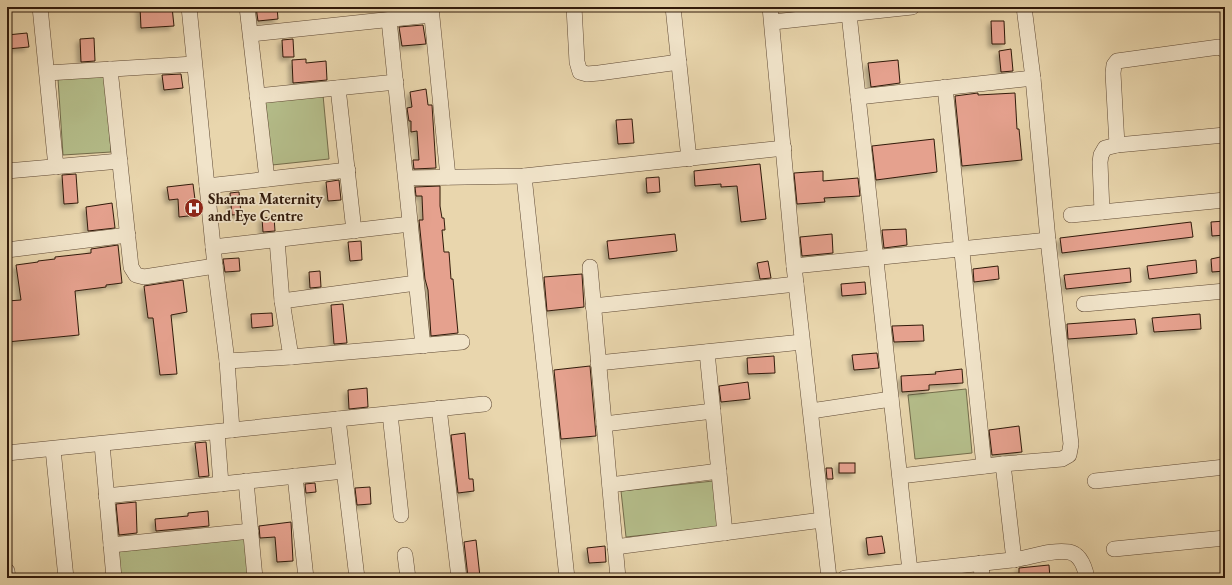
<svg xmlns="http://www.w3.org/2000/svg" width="1232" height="585" font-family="'EB Garamond',serif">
  <defs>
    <filter id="shadow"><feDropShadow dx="-3.5" dy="3.5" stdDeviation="2" flood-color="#0004"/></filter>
  </defs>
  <rect width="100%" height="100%" fill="#e9d6ad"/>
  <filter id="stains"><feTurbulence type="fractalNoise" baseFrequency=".005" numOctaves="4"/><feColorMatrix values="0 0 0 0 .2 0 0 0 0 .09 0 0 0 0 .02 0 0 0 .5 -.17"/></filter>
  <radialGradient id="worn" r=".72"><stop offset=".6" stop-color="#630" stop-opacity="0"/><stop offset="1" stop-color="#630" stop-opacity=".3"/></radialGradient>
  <g fill="#b5be8b" stroke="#736c4b">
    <path d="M106,76L111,152L63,155L58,79Z"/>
    <path d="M323,95L329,159L272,165L265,101Z"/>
    <path d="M966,389L972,453L915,459L908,395Z"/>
    <path d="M713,481L718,527L626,537L621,491Z"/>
    <path d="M246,537L249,578H121L118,549Z"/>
  </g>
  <g fill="#e5a18e" stroke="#311a0b" filter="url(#shadow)">
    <path d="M140,7H172L174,26L141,28Z"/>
    <path d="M256,7H277L278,19L258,21Z"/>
    <path d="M991,21H1004L1005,44H992Z"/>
    <path d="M423,25L426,44L402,46L399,27Z"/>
    <path d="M27,33L29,47L7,49V35Z"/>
    <path d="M94,38L95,61L81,62L80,39Z"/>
    <path d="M293,39L294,57H283L282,40Z"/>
    <path d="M1011,49L1013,71L1001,72L999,51Z"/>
    <path d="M306,59V63L326,61L327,80L293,83L292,60Z"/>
    <path d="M898,60L900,83L871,87L868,63Z"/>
    <path d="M181,74L183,88L164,90L162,75Z"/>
    <path d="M426,89L428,105H432L436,168L414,169L413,160H419L417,131L411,132V121H409L407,108L412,107L410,92Z"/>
    <path d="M978,93V95L1015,93L1017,129H1019L1022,160L962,166L955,96Z"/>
    <path d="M632,119L634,143L618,144L616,120Z"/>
    <path d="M934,139L937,172L876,180L872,146Z"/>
    <path d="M760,164L766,219L741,222L737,186L721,187V184L695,186L694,171Z"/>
    <path d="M823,171V181L858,178L860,196L824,198L825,202L797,204L794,173Z"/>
    <path d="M76,174L78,203L64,204L62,175Z"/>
    <path d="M659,177L660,192L647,193L646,178Z"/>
    <path d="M339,180L341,200L328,201L326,182Z"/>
    <path d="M193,184L197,215L179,217L178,199L169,200L167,187Z"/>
    <path d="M440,186V206L442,218H444L445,230H442L444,252H449L451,279H453L458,333L431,336L428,290L425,279L419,220H423L422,196H416L415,187Z"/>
    <path d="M239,192L241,214L232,215L230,193Z"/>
    <path d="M112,203L115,228L88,231L86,207Z"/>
    <path d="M274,217L275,231L263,232L262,218Z"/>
    <path d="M1225,221V235L1212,236L1211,222Z"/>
    <path d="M1191,222L1193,237L1062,253L1060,238Z"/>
    <path d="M906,229L907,245L884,248L882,230Z"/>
    <path d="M675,234L677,251L609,259L607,241Z"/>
    <path d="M832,234L833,253L802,256L800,237Z"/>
    <path d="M361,241L362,260L350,261L348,242Z"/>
    <path d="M118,245L122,283L106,285V287L75,291L79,335L7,342V301L21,300L16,265L38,262V261L55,259V257L91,253V249Z"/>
    <path d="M1225,256V271L1212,272L1211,259Z"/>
    <path d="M239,258L240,271L225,272L223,259Z"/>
    <path d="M1196,260L1197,273L1149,279L1147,266Z"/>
    <path d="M768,261L771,278L760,279L757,263Z"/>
    <path d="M998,266L999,279L974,282L973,269Z"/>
    <path d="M1130,268L1131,282L1066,289L1064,275Z"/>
    <path d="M320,271L321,287L310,288L309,272Z"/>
    <path d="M582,274L584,307L547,311L544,277Z"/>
    <path d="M183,280L187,312L171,315L177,374L160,375L153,318H148L144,286Z"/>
    <path d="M865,282L866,294L842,296L841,284Z"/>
    <path d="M343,304L347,343L334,344L331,305Z"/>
    <path d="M272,313L273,326L252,328L251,314Z"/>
    <path d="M1200,314L1201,329L1154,332L1152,318Z"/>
    <path d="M1135,319L1137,334L1068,339L1067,324Z"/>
    <path d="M923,325L924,341L894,342L892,326Z"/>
    <path d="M877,353L879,368L854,370L852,355Z"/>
    <path d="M774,356L775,373L748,374L747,358Z"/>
    <path d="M590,366L596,436L561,439L554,370Z"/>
    <path d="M962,369L963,383L929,385V390L902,392L901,376L936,374L935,372Z"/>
    <path d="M748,382L750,399L721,402L719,386Z"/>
    <path d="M367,388L368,407L349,409L348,390Z"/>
    <path d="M1019,426L1022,452L992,455L989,430Z"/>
    <path d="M465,433L469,479H473L474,491L458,493L451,435Z"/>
    <path d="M206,442L209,476L199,477L195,443Z"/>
    <rect x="839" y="463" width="16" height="10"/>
    <path d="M826,468H832L833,479H827Z"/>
    <path d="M315,483L316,492L306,493L305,484Z"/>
    <path d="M370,487L371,504L357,505L355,488Z"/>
    <path d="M136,502L137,533L119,535L116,504Z"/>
    <path d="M208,511L209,526L156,531L155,519L188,516V513Z"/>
    <path d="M291,522L293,561L277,562L275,537L260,538L259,526Z"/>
    <path d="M882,536L885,553L868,555L866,538Z"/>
    <path d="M476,540L480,577H468L464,542Z"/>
    <path d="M605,546L606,562L589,563L587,548Z"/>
    <path d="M1049,565L1050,578H1019V568Z"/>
  </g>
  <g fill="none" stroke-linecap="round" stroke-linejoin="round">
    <defs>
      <g id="minor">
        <path d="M40,7L56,167"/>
        <path d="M189,7L215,266L227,361L232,430"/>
        <path d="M247,7L267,179"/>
        <path d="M431,7L448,177"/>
        <path d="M574,7L577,62L580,72L587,74L599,73L679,62"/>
        <path d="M673,7L689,159"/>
        <path d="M770,7L794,266L829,578"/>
        <path d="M849,14L910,571"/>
        <path d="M389,20L423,346"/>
        <path d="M773,22L912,7"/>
        <path d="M251,34L431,15"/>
        <path d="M110,69L131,267L136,275L144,277L215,266"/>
        <path d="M47,73L194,64"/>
        <path d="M945,87L984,466"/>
        <path d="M338,88L354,231"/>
        <path d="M257,96L396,82"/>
        <path d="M858,97L1033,78"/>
        <path d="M1117,145L1113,73L1114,65L1117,61L1219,47L1225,50"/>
        <path d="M7,171L120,161"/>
        <path d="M524,176L567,578"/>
        <path d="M406,178L524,176L784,148"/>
        <path d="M207,186L348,170"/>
        <path d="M1102,212L1100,162L1101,155L1105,148L1117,145L1225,135"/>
        <path d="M1071,215L1225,200"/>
        <path d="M277,240L282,301L291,357"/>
        <path d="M213,247L410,224"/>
        <path d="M7,250L128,235"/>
        <path d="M794,266L1048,240"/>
        <path d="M590,267L618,578"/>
        <path d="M282,301L416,283"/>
        <path d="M1084,304L1225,291"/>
        <path d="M593,306L796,284"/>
        <path d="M707,352L725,533"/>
        <path d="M227,361L291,357L462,342"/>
        <path d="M598,363L802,342"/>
        <path d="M439,408L459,578"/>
        <path d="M811,411L891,399"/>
        <path d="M390,414L401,515"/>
        <path d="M338,419L357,578"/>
        <path d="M604,424L713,411"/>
        <path d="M217,432L221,484"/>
        <path d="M102,444L114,578"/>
        <path d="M53,449L66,578"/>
        <path d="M7,453L484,404"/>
        <path d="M1003,464L1014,560"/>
        <path d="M295,476L306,578"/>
        <path d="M900,476L1003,464L1062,459L1069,455L1071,444L1048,240L1033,78L1024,7"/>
        <path d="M246,481L255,578"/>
        <path d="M1095,481L1225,467"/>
        <path d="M610,485L719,471"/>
        <path d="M106,496L344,471"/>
        <path d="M111,545L251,531"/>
        <path d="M615,547L822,520"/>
        <path d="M1114,549L1225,538"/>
        <path d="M405,555L408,578"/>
        <path d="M981,563L982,578"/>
        <path d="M7,571L8,578"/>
        <path d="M845,578C900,572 956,566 1012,560C1029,558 1052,549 1069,552C1080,554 1085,568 1087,578"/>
      </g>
    </defs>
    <use href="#minor" stroke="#5f4934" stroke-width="16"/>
    <use href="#minor" stroke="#f1e4ca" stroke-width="15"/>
  </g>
  <defs>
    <symbol id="hospital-disc" viewBox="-11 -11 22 22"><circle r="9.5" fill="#8f2418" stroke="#f1e4ca"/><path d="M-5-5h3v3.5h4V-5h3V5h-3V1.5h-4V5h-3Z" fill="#fff"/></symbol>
  </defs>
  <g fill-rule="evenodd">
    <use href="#hospital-disc" x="183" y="197" width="22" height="22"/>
  </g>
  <g text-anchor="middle" stroke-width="3.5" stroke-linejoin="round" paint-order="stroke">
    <g font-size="15" font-weight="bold" fill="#311a0b" stroke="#f1e4ca" text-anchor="start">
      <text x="208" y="204">Sharma Maternity<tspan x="208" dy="17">and Eye Centre</tspan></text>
    </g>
  </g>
  <rect width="1232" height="585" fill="none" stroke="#e9d6ad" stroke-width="24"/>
  <rect x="8" y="8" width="1216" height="569" fill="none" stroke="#311a0b" stroke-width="2"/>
  <rect x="12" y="12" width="1208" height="561" fill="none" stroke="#311a0b"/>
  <rect width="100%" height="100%" filter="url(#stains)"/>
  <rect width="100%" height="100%" fill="url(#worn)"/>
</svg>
